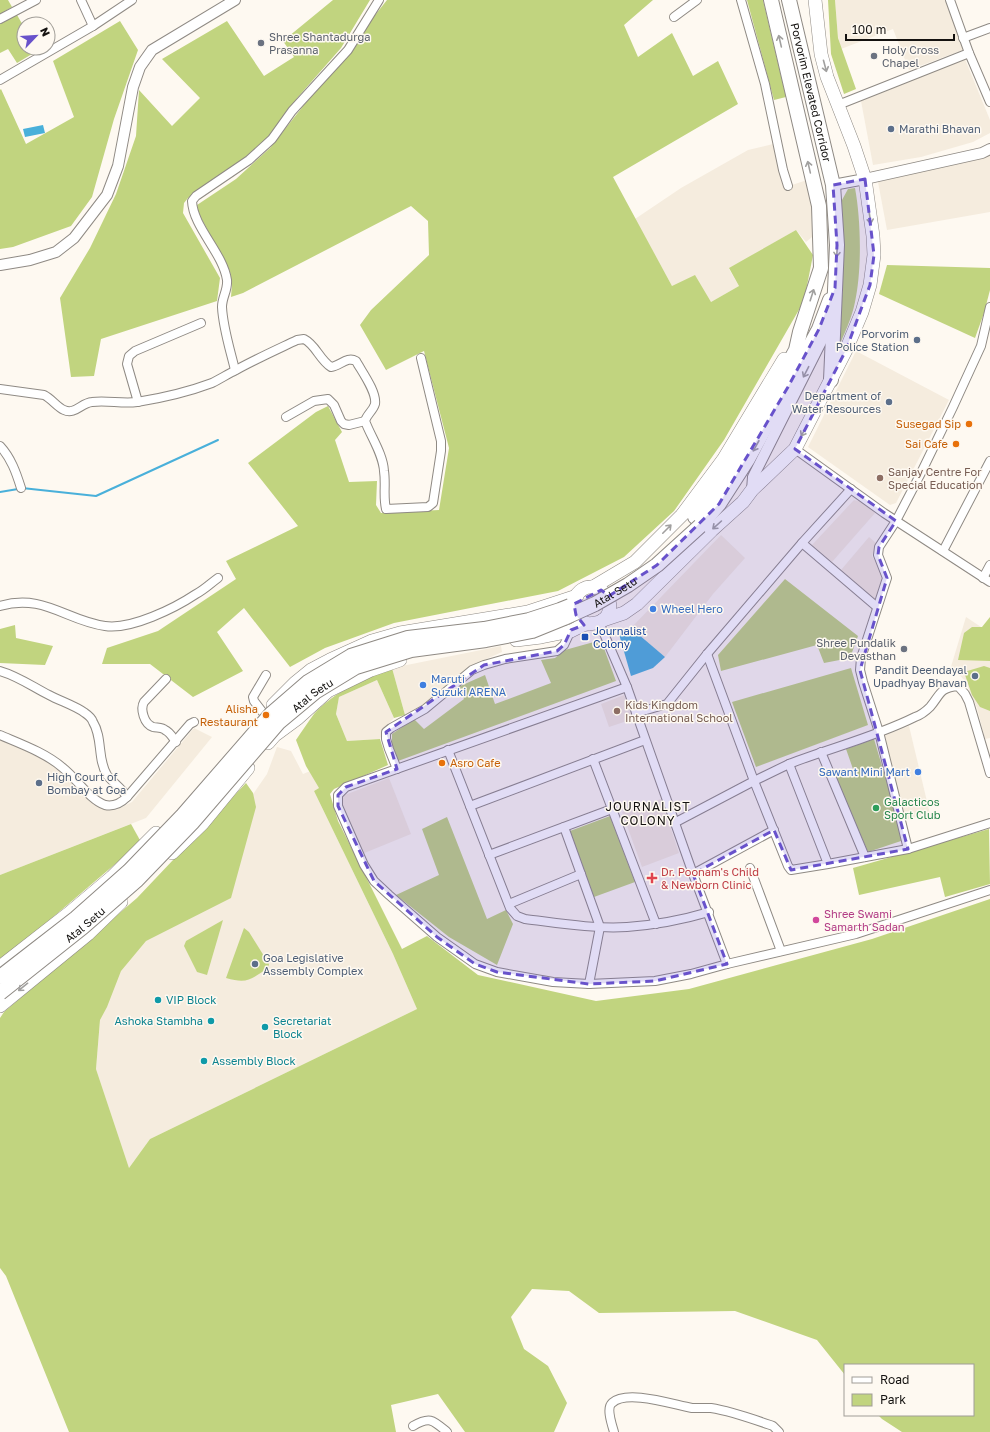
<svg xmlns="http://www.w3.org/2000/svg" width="990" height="1432" font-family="'Golos Text',sans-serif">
  <rect width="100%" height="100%" fill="#fef9f1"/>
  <g fill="#f5ecde">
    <path d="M835,0H947L963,50L909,70L893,29L841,49L838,37Z"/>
    <path d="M965,59L990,120V133L973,142L921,157L873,165L861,101Z"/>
    <path d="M773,144L786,187L810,179L817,233L806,242L796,230L729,269L739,286L711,302L672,286L635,219L681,188L748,150Z"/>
    <path d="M990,154V212L887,230L878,182Z"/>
    <path d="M856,351L949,400L896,503L890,505L808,447Z"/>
    <path d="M854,500L862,502L875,513L832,562L812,545Z"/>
    <path d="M721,535L745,558L713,594L665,657L631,628Z"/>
    <path d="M869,537L876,543L872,556L885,577L875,599L841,570Z"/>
    <path d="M966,617L990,633V738L985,739L977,708L965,681L956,671L950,670Z"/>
    <path d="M501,646L502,652L473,665L431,701L405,715L392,668Z"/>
    <path d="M377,680L394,718L384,729L380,739L347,741L336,714L339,697Z"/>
    <path d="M624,695L633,719L609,727L601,704Z"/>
    <path d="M909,726L930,814L904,820L884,736Z"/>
    <path d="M194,728L212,737L146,818L0,875V737L57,764L103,805L116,810L132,802Z"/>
    <path d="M277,747L291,751L303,774L313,770L321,787L314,791L393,954L417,1009L150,1139L129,1168L96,1069L104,973L249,800L267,774Z"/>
    <path d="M389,778L411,834L362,854L341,806L342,796Z"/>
    <path d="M661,799L679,853L642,867L622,812Z"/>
  </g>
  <g fill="#c1d47f">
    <path d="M0,0H8L12,7L0,14Z"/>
    <path d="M333,0H370L341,48L298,97L270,137L244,160L188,198L184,203L183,213L220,278L217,301L101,339L94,376L71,377L60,298L90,248L116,194L136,136L139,90L172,126L200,98L162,59L227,21L264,76L294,57L283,41Z"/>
    <path d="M387,0H653L624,25L638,57L672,33L693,76L718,61L738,104L613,177L672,286L695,275L711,302L739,286L729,268L796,230L813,255L804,301L724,440L674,511L624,557L558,591L394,623L325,648L290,667L244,608L217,632L243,671L193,697L150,664H102L107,648L158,631L236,579L226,561L298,526L248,463L316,412L328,406L342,432L335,440L349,482L377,481L376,505L381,513L439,510L449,448L424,351L386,370L360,325L371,310L429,255L428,221L411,206L243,293L231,297L232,284L230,272L198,212L197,205L236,179L270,148Z"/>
    <path d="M747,0H763L786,97L774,100Z"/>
    <path d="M828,0H835L838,38L856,89L844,94L831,54Z"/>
    <path d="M17,15L24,27V48H35L37,51L17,63L8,49L0,53V24Z"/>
    <path d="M120,21L138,50L114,119L92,197L71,226L13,247L0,249V90L1,89L26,144L74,117L53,61Z"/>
    <path d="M855,188C861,220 862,270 855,302C852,318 844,334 838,349L835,347L843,289L842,200L848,189Z"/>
    <path d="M887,265L990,268V290L984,313L975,338L879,294Z"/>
    <path d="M785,579L858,636L850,658L824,663L817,645L721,671L718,655Z"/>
    <path d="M990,617V661L958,660L964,633L972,627H982Z"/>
    <path d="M15,625L16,638L53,646L45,665L0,663V629Z"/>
    <path d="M601,640L616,681L398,761L392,745V734L414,719L424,729L464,699L458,687L485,675L495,704L551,683L541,660L555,658L565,650Z"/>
    <path d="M984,666L990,668V711L980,707L972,695L964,672Z"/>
    <path d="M392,668L405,715L394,718L377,680L339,697L336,714L347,741L380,739L388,765L334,789L330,794L338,821L402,949L427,936L478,975L596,1001L689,989L872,939L990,899V1432H902L882,1419L878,1415H973V1365H845V1375L817,1340L735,1311L599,1313L569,1291L532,1289L511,1317L524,1349L548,1366L567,1403L554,1432H465L438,1394L391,1405L396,1432H69L6,1276L0,1268V1018L4,1012L137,898L246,783L253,793L256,807L231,898L146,941L121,971L107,1007L100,1020L96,1069L129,1168L150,1139L417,1009L393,954L314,791L319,788L306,766L296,740C302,731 308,722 314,714C335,691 364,679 392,668Z"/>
    <path d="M851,668L868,725L756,767L732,702Z"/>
    <path d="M874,739L904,840L868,852L835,776L853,769L846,749Z"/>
    <path d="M610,816L635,882L594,897L570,831Z"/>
    <path d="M447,817L487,919L506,910L513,924L497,965L449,937L396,895L439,875L422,829Z"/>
    <path d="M131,824L141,842L25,941L0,959V875Z"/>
    <path d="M989,829L990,884L945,897L940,877L859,895L853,868Z"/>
    <path d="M223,920L207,975L197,972L184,946L186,941Z"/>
    <path d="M244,928L249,932L269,964L268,968C250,980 247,984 226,978Z"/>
  </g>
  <g fill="#49b0da">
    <path d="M43,125L45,133L25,137L23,129Z"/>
    <path d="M631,628L665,657L653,668L631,676L619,634Z"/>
  </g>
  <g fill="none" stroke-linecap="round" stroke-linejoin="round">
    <g stroke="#49b0da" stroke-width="2">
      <path d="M22,488L96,496L218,440"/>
      <path d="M0,492L18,489"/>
    </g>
    <defs>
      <g id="minor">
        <path d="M81,0L93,26"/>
        <path d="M741,0L765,84L783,170L788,186"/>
        <path d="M950,0L969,53L990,102"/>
        <path d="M674,17L697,0"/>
        <path d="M0,19L36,0"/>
        <path d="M963,38L990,28"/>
        <path d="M0,80L93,26L132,0"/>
        <path d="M838,105L969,53"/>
        <path d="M990,307L981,346L953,407L921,473L896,521L879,547L878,555L887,578L861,658L860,670L863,682L879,732L908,849L990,823"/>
        <path d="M235,370C230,349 223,328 222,307C222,297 228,290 227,280C223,253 193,227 192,201L196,196L249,160L272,139L292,111L348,50L379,0"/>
        <path d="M0,389L44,395C52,399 57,407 64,410C75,415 81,403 92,402C107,400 122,404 137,402C162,398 188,392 212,383C220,379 228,374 236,370C256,359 276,350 297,340L304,339C316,345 319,359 331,367C340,366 347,356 356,361C362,372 377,392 375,404C373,411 367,414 365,421C371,437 383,454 384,471C386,484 383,496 386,509L428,507L433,503L441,451V441L421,358"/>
        <path d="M138,402L127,364L129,356L135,351L201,323"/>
        <path d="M286,417L314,401L328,399L334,405L341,421L344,424L349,425L365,421"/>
        <path d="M0,446C11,458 16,472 21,488"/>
        <path d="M795,449L884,513L990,582"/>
        <path d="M851,489L802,543L877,607"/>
        <path d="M943,551L990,461"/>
        <path d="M983,578L990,565"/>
        <path d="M0,606C43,593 67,621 105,626C131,630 175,608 196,594C204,590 211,583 218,578"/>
        <path d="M599,622L627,687L693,874L727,964"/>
        <path d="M0,671C18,676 33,687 49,695C60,701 76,706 85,713C88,715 92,719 93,722C103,738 97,759 107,775C113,783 122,788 127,797"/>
        <path d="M166,679L144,702C140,709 144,724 153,727C157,728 162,727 165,730C170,732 173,738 176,742"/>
        <path d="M627,687L346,787L338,795V806L364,865L374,881L389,895L437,937L475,964L497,972L553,982L589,984L655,981L691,974L727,964L856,934L990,890"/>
        <path d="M636,713L667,704L707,654L802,543"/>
        <path d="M264,714L254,701L253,697L266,675"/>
        <path d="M0,735C21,744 46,753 63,768C76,778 90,800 105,805C114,807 121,803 127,797L190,724L194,722"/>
        <path d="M448,750L510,908L517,916L525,919C558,923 593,929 627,927C655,925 682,920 709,912"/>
        <path d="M821,752L865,857"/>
        <path d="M593,759L656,924"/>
        <path d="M789,764C830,748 875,737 915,717C921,715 926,711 930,707C941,694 939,688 958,686L965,694L969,702L990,773"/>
        <path d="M397,769L389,749L386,739V732L391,728L425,709L472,670L484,665L505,659L557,651L564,645L571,630"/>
        <path d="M470,806L645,740"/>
        <path d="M676,822L754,781L707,654"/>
        <path d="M564,827L600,927L589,984"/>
        <path d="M489,855L612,809"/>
        <path d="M828,864L789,764L754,781L788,866L791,870L828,864L908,849"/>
        <path d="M750,868L781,951"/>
        <path d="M693,874L774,830"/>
        <path d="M509,904L581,874"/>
        <path d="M413,1426C430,1416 433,1420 447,1432"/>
        <path d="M614,1432C612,1425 606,1408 612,1403C627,1389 674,1405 692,1408C698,1408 705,1408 711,1408C731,1411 753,1419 773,1426L779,1432"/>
      </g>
      <g id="tertiary">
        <path d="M833,185L865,179L982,153L990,149"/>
        <path d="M0,265L30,260L56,252L74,238L107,195L118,166L133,87L140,67L152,50L235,0"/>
        <path d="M752,490L753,477L822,340L823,331L822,325"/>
      </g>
      <g id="primary">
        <path d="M593,587L635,562L682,515L723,460L784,359"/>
        <path d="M603,620L624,613L637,604L712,530L743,502L752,490L795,449L846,350L862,312L870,285L874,255L873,236L865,179L854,146L827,77L821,54L815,0"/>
        <path d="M516,640C524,639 533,638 541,637C551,635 561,633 571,631C576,629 582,624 588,624C593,623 598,624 603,620C609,616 611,608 609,601C608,595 603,590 597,588C574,581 563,615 588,624"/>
        <path d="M273,705L295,683L311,670L330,660L372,641L400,633L528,612L577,596"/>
        <path d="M268,743L275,735L298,718L328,691L371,670L400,660"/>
        <path d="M172,853L202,824L248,768"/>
        <path d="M0,967L68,914L112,877L156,833"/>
        <path d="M0,1006L88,934L121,902"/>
      </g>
      <g id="trunk">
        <path id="s1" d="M789,0L833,185L837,245L831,380"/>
        <path d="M695,517L743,446L796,350L800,332L821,268L819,206L771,0"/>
        <path d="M700,526L719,504L748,459L819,329L830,300"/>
      </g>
    </defs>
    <use href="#minor" stroke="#8f8a84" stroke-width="10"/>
    <use href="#tertiary" stroke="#8f8a84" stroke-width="12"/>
    <use href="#primary" stroke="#8f8a84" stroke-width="14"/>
    <use href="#trunk" stroke="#8f8a84" stroke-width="16"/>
    <use href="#minor" stroke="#fff" stroke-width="8"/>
    <use href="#tertiary" stroke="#fff" stroke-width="10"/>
    <use href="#primary" stroke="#fff" stroke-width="13"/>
    <use href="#trunk" stroke="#fff" stroke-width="14"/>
    <defs>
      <g id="trunk-bridge">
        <path d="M0,977L76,918L129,871L183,815L271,714L308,682L351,656L408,638L484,629L529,620L560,610L570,606"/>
        <path id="s2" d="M0,993L83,927L137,880L192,823L279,722L315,692L356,667L411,650L486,640L532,631L564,618L595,604L628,585L657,565L700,526"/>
      </g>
    </defs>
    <use href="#trunk-bridge" stroke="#8f8a84" stroke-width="16" stroke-linecap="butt"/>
    <use href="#trunk-bridge" stroke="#fff" stroke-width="14"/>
  </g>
  <defs><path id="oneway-shaft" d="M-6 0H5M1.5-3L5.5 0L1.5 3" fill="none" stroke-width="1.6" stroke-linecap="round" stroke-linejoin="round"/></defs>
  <g stroke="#a1a09f">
    <use href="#oneway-shaft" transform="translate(780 41) rotate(-103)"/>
    <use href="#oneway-shaft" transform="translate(825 66) rotate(75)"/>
    <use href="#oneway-shaft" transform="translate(809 167) rotate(-103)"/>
    <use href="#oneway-shaft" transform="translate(870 218) rotate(82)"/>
    <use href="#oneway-shaft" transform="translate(837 251) rotate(93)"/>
    <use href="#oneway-shaft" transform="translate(812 295) rotate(-72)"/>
    <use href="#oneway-shaft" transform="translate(806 372) rotate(117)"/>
    <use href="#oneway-shaft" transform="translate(804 431) rotate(118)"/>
    <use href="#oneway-shaft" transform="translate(756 446) rotate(119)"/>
    <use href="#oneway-shaft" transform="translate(717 525) rotate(138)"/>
    <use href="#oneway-shaft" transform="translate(667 529) rotate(-45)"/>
    <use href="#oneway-shaft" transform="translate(23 987) rotate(141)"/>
  </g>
  <path fill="#6852cb" fill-opacity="0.2" stroke="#6852cb" stroke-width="3" stroke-dasharray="8 5" stroke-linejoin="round" d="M865,179L874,255L870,285L846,350L795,449L896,521L879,547L878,555L887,578L860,670L908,849L791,870L774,830L693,874L727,964L655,981L589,984L497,972L475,964L437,937L374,881L338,806V795L346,787L397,769L386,732L484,665L557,651L564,645L571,630L584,625L576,615L574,604L601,590L609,596L657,565L719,504L788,387L819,329L835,288L837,245L833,185Z"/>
  <g fill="#6b7280" stroke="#fef9f1" stroke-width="1.5">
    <circle cx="261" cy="43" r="4"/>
    <circle cx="874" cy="56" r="4"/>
    <circle cx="904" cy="649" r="4"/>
  </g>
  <g fill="#5c6f8a" stroke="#fef9f1" stroke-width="1.5">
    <circle cx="891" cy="129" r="4"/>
    <circle cx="917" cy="340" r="4"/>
    <circle cx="889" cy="402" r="4"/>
    <circle cx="975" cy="676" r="4"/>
    <circle cx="39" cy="783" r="4"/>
    <circle cx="255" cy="964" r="4"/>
  </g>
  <g fill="#e8710a" stroke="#fef9f1" stroke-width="1.5">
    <circle cx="969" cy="424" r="4"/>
    <circle cx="956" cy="444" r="4"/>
    <circle cx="266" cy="715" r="4"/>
    <circle cx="442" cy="763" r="4"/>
  </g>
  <g fill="#8d6e63" stroke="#fef9f1" stroke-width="1.5">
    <circle cx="880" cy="478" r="4"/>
    <circle cx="617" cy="711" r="4"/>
  </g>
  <g fill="#3f7fe0" stroke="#fef9f1" stroke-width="1.5">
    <circle cx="653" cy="609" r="4"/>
    <circle cx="423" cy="685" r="4"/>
    <circle cx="918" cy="772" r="4"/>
  </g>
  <rect fill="#1a4fb4" stroke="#fef9f1" stroke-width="1.5" x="581" y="633" width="8" height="8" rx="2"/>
  <circle fill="#2e9e5b" stroke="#fef9f1" stroke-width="1.5" cx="876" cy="808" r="4"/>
  <path fill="#e0444e" stroke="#fef9f1" stroke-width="1.5" d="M650 872h4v4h4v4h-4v4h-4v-4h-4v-4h4z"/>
  <circle fill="#d1479c" stroke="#fef9f1" stroke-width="1.5" cx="816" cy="920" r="4"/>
  <g fill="#0f9aa8" stroke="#fef9f1" stroke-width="1.5">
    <circle cx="158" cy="1000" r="4"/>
    <circle cx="211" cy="1021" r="4"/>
    <circle cx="265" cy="1027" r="4"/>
    <circle cx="204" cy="1061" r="4"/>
  </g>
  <g text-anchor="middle" stroke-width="3" stroke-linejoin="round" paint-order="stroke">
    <g font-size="11" fill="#5b616d" stroke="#fef9f1" text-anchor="start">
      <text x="269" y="41">Shree Shantadurga<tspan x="269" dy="13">Prasanna</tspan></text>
      <text x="882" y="54">Holy Cross<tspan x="882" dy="13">Chapel</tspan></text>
      <text x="896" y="647" text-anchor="end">Shree Pundalik<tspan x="896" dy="13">Devasthan</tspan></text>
    </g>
    <g font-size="11" fill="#141210" stroke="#fef9f1">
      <text dy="4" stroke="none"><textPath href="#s1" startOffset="95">Porvorim Elevated Corridor</textPath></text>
      <text dy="4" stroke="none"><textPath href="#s2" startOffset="757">Atal Setu</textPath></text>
      <text dy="4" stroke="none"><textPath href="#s2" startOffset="433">Atal Setu</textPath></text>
      <text dy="4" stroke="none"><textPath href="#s2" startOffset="109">Atal Setu</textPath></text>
    </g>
    <g font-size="11" fill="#4e5e75" stroke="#fef9f1" text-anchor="start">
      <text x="899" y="133">Marathi Bhavan</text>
      <text x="909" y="338" text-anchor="end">Porvorim<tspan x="909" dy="13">Police Station</tspan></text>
      <text x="881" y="400" text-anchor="end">Department of<tspan x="881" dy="13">Water Resources</tspan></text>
      <text x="967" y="674" text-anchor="end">Pandit Deendayal<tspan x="967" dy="13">Upadhyay Bhavan</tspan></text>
      <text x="47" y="781">High Court of<tspan x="47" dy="13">Bombay at Goa</tspan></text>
      <text x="263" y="962">Goa Legislative<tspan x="263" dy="13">Assembly Complex</tspan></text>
    </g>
    <g font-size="11" fill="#c56008" stroke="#fef9f1" text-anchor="end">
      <text x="961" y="428">Susegad Sip</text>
      <text x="948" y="448">Sai Cafe</text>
      <text x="258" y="713">Alisha<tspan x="258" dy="13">Restaurant</tspan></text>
      <text x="450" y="767" text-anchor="start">Asro Cafe</text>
    </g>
    <g font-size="11" fill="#785e54" stroke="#fef9f1" text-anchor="start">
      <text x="888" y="476">Sanjay Centre For<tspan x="888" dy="13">Special Education</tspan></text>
      <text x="625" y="709">Kids Kingdom<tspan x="625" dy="13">International School</tspan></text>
    </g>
    <g font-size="11" fill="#366cbe" stroke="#fef9f1" text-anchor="start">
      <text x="661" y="613">Wheel Hero</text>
      <text x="431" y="683">Maruti<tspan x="431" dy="13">Suzuki ARENA</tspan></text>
      <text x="910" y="776" text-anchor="end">Sawant Mini Mart</text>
    </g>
    <g font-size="11" fill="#164399" stroke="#fef9f1" text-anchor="start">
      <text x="593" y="635">Journalist<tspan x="593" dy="13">Colony</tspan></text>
    </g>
    <g font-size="11" fill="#27864d" stroke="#fef9f1" text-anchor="start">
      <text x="884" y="806">Galacticos<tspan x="884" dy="13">Sport Club</tspan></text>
    </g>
    <g font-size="11" fill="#be3a42" stroke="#fef9f1" text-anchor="start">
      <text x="661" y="876">Dr. Poonam's Child<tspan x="661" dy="13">&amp; Newborn Clinic</tspan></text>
    </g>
    <g font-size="11" fill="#b23c85" stroke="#fef9f1" text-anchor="start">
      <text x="824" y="918">Shree Swami<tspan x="824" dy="13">Samarth Sadan</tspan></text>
    </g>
    <g font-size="11" fill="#0d838f" stroke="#fef9f1" text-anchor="start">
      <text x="166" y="1004">VIP Block</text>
      <text x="203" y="1025" text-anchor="end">Ashoka Stambha</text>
      <text x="273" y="1025">Secretariat<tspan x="273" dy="13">Block</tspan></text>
      <text x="212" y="1065">Assembly Block</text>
    </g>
    <g font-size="12" letter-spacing="1" fill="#141210" stroke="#fef9f1">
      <text x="648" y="811">JOURNALIST<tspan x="648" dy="14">COLONY</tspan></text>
    </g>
  </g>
  <rect x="844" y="1364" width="130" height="52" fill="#fef9f1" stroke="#a09d97"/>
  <rect x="852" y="1377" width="20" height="6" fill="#ffffff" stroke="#a09d97"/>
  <text x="880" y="1384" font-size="12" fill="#141210">Road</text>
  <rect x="852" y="1394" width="20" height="12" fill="#c1d47f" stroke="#a09d97"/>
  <text x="880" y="1404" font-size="12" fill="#141210">Park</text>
  <g transform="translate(36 36) rotate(65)"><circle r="19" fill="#fef9f1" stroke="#a09d97"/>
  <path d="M0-3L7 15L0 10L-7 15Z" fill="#6852cb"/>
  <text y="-6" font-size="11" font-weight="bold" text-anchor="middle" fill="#141210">N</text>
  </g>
  <path d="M846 34v6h108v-6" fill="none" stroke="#141210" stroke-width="2"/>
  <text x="852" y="34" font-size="12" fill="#141210" stroke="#fef9f1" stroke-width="3" paint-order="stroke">100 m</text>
</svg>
